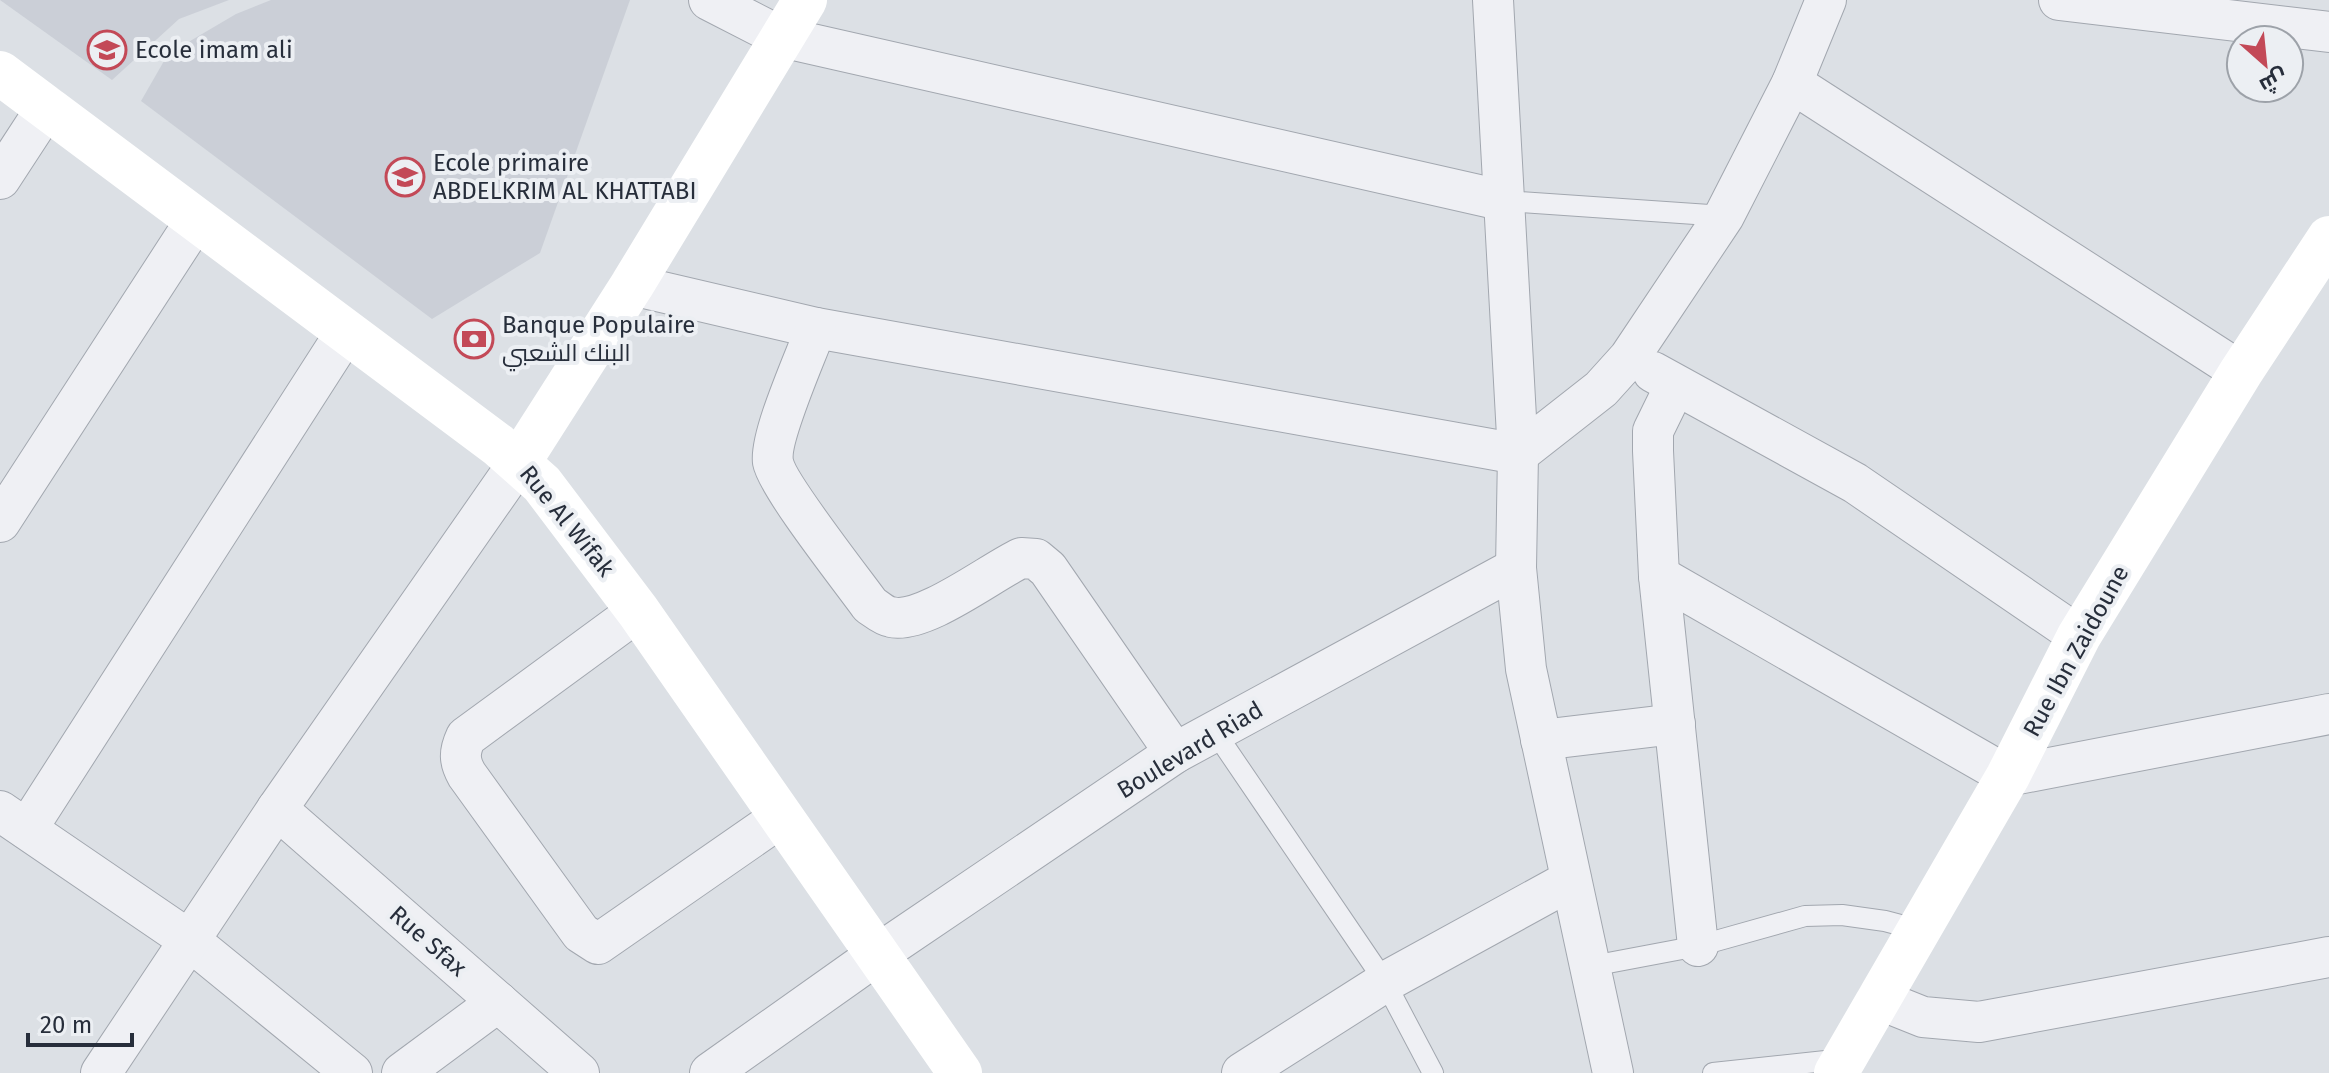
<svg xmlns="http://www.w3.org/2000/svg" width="2329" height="1073" font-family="'Fira Sans',Cairo,sans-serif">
  <rect width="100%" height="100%" fill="#dce0e5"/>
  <g fill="#cbcfd7">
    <path d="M0,0H229L179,19L112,80Z"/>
    <path d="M271,0H630L540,253L432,319L141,101L168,54L236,14Z"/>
  </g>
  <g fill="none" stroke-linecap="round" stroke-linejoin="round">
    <defs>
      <g id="lane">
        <path d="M1505,201L1724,216"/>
        <path d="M1215,732L1385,982L1433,1073"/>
        <path d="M1592,966L1698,946L1805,916L1842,915L1885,921L1919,930"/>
        <path d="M1713,1073L1844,1059"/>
      </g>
      <g id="street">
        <path d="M709,0L781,37L1505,201"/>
        <path d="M1493,0L1518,454L1516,568L1526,669L1613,1073"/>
        <path d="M2059,0L2329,32"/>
        <path d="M1792,83L2241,372"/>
        <path d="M0,179L47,107"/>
        <path d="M632,285L816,328L1518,454L1601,389L1629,358L1724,216L1792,83L1826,0"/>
        <path d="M816,328C806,356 769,437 773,462C777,485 852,580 870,605C876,609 884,616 891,617C923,625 991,572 1021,558L1036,559L1048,569L1175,753"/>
        <path d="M1653,372L1855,483L2079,636"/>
        <path d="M1675,386L1653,431V451L1659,576L1698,946"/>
        <path d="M0,522L196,220"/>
        <path d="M1659,576L2008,776L2329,714"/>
        <path d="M638,611L466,737C459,752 459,761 467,775L581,933L598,944L781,817"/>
        <path d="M1541,740L1675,724"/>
        <path d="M277,809L579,1073"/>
        <path d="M0,811L189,940L352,1073"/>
        <path d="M27,829L346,332"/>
        <path d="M1878,999L1923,1017L1979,1022L2329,957"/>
        <path d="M101,1073L277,809L519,462"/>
        <path d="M402,1073L498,1002"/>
        <path d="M710,1073L878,954L1175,753L1516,568"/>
        <path d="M1242,1073L1385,982L1571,880"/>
      </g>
    </defs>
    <use href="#lane" stroke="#a2a7af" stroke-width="22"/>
    <use href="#street" stroke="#a2a7af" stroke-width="42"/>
    <use href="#lane" stroke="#eff0f4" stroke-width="20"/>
    <use href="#street" stroke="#eff0f4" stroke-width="40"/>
    <g stroke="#fff" stroke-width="44">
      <path d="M0,73L498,445L542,484L638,611L960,1073"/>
      <path d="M519,462L632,285L805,0"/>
      <path d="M1836,1073L2008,776L2079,636L2241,372L2329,238"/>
    </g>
  </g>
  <defs>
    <symbol id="school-ring" viewBox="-11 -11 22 22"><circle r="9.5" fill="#eceff3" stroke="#c34957" stroke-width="1.5"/><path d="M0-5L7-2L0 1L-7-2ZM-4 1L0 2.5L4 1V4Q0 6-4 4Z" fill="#c34957"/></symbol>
    <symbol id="bank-ring" viewBox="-11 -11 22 22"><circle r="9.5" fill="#eceff3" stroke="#c34957" stroke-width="1.5"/><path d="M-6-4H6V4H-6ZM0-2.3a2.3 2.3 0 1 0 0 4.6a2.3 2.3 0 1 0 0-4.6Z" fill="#c34957"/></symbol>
  </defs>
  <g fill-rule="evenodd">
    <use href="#school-ring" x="85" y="28" width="44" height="44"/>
    <use href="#school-ring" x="383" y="155" width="44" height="44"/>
    <use href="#bank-ring" x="452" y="317" width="44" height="44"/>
  </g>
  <g text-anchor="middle" stroke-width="8" stroke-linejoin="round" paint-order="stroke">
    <g font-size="24" fill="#272e3b" stroke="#eceff3" text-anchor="start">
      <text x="135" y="58">Ecole imam ali</text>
      <text x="433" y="171">Ecole primaire<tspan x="433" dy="28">ABDELKRIM AL KHATTABI</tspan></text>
      <text x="502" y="333">Banque Populaire<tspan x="502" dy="28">البنك الشعبي</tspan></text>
    </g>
    <g font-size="24" fill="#272e3b" stroke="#eceff3">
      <text transform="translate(567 521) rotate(51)" y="8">Rue Al Wifak</text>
      <text transform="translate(2076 651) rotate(-61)" y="8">Rue Ibn Zaidoune</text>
      <text transform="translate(1190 750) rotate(-31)" y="8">Boulevard Riad</text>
      <text transform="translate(428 941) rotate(41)" y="8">Rue Sfax</text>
    </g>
  </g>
  <g transform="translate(2265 64) rotate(153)"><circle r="38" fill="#eceff3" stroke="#9da2a9" stroke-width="2"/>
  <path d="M0-6L14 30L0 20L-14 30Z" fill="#c34957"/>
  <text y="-12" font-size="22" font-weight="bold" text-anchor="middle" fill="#272e3b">ش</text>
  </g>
  <path d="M28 1033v12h104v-12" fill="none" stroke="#272e3b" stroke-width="4"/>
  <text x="40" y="1033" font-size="24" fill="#272e3b" stroke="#eceff3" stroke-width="6" paint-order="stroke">20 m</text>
</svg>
